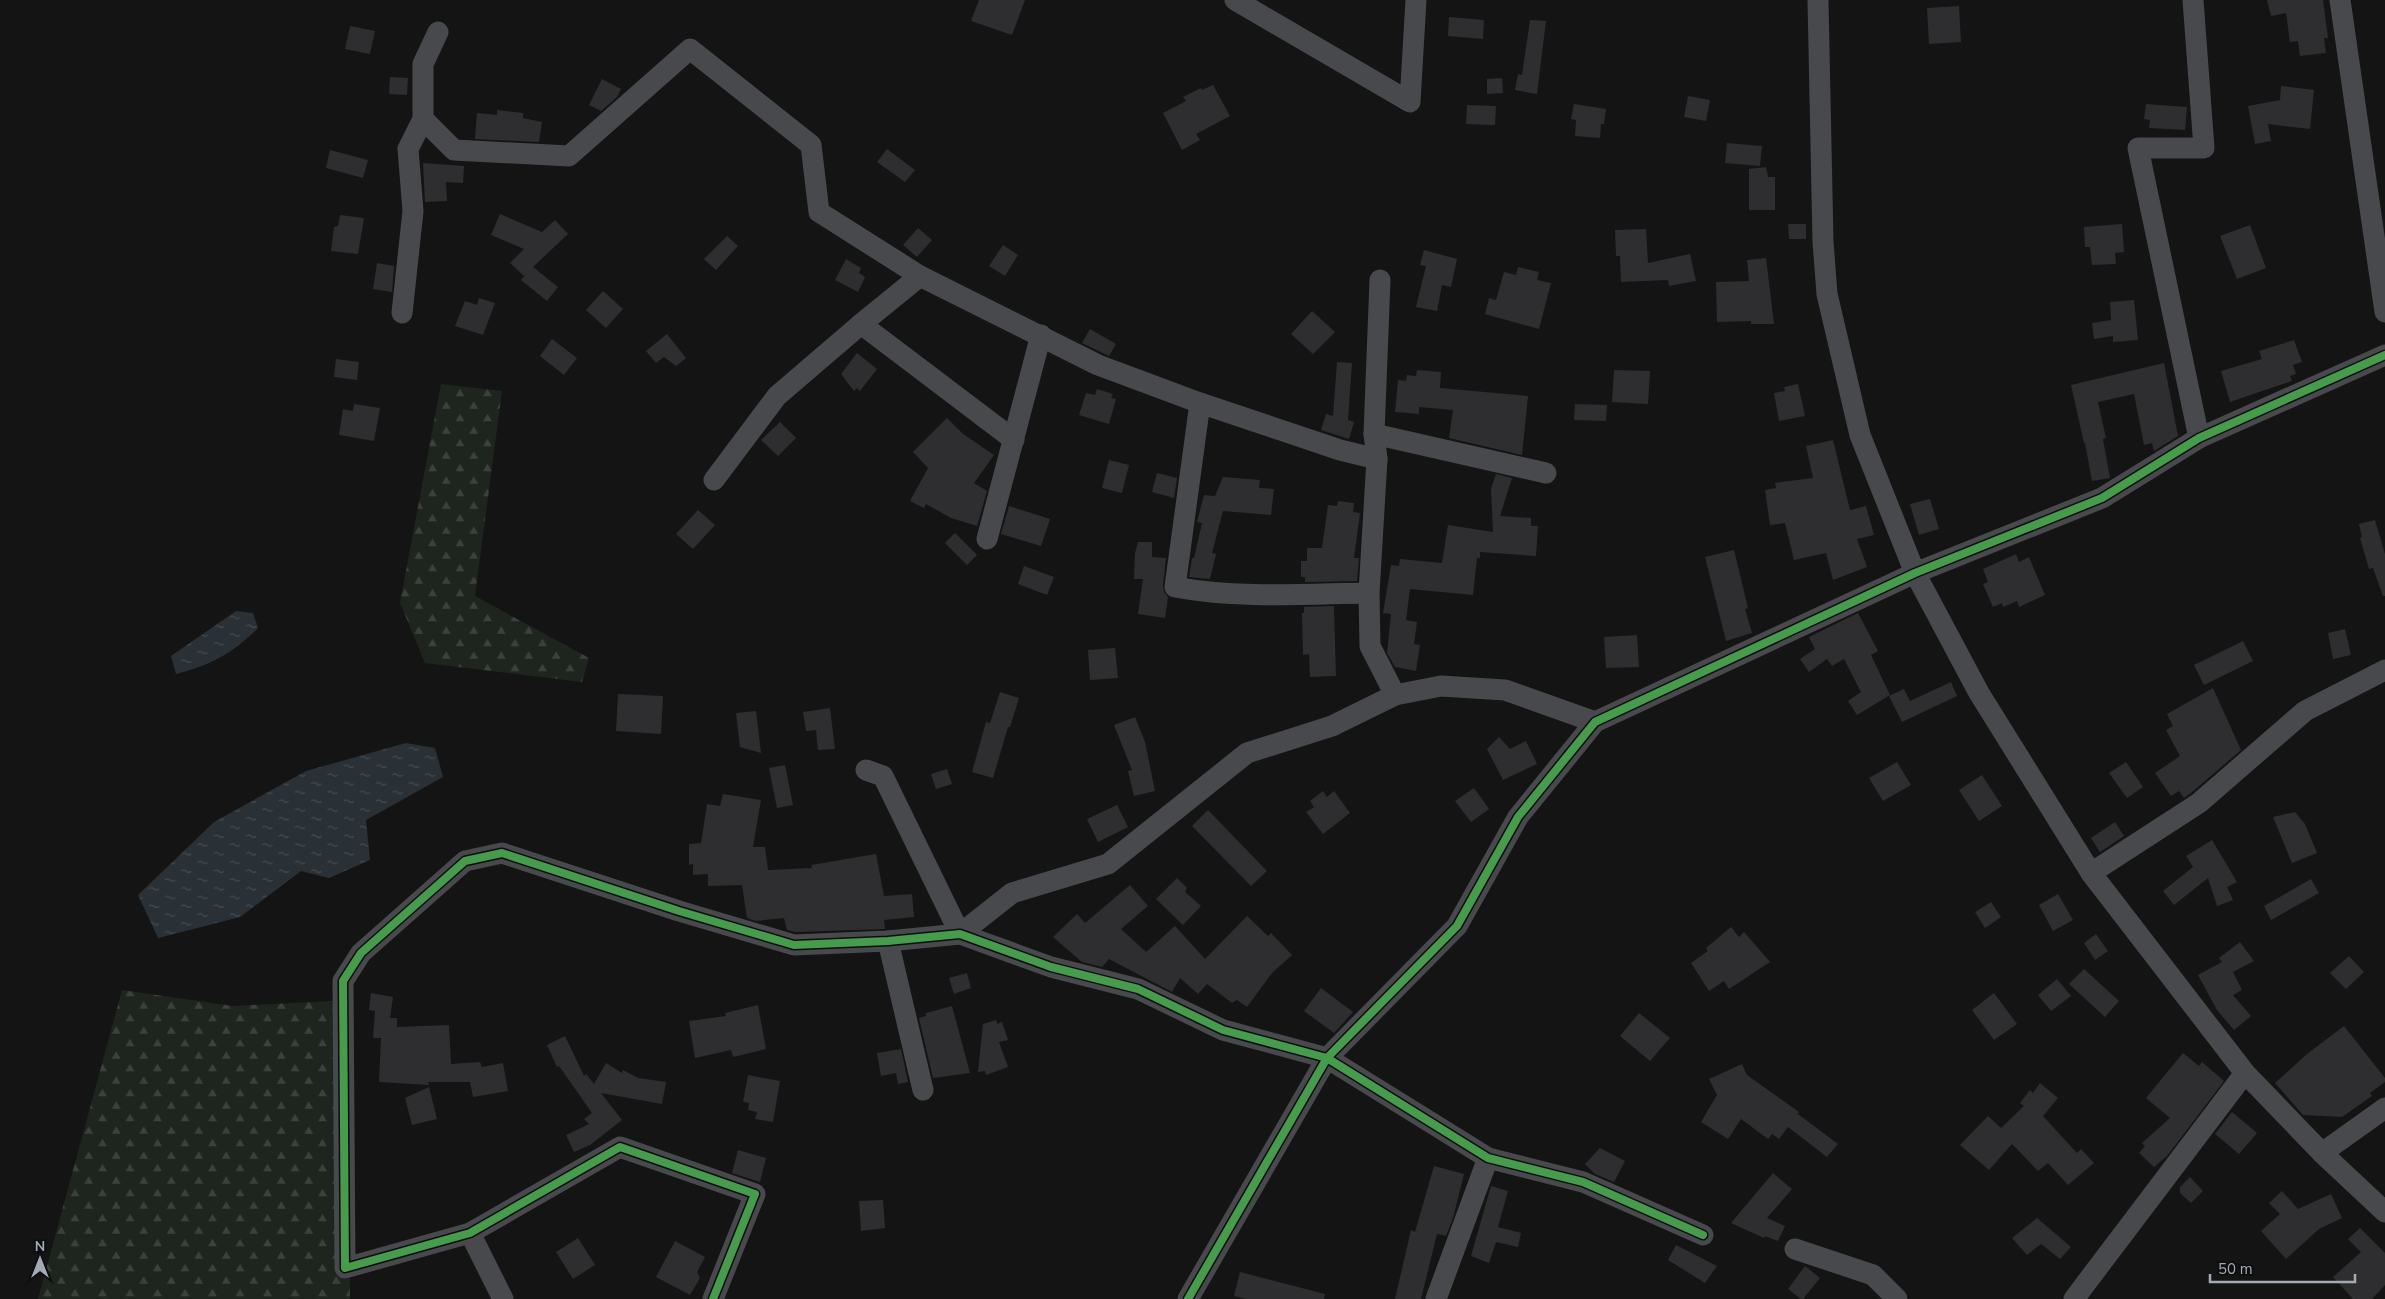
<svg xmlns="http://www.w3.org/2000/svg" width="2385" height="1299" font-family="'Nunito Sans',sans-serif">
  <defs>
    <pattern id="forest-firs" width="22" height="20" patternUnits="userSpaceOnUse" patternTransform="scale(1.25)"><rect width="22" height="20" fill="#1e241e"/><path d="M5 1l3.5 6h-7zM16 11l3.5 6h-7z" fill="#3c413c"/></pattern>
    <pattern id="water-ripples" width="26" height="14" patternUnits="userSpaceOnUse" patternTransform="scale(1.25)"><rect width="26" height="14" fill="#293137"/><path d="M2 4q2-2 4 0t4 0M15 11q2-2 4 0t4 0" fill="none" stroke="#454c52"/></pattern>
  </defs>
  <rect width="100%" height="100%" fill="#141414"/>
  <g fill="url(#forest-firs)">
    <path d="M441,384L502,391L475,596L589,658L582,682L425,663L400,603Z"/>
    <path d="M122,990L233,1006L348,1000L350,1299H38Z"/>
  </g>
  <g fill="url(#water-ripples)">
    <path d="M236,611L253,613L258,628C233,653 211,665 176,674L171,656Z"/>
    <path d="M406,743L435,748L443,777L366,820L370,860L329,878L301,871L240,917L158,938L138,895L214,822L306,771Z"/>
  </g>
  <g fill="#2e2e30">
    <path d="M979,0H1025L1012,35L971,21Z"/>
    <path d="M2267,0H2323L2328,38H2324L2326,53L2300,56L2298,41L2290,42L2286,13L2271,16Z"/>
    <path d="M1959,6L1961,42L1929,44L1927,8Z"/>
    <path d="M1449,17L1484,20L1483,39L1448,36Z"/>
    <path d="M1530,20L1546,21L1537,94L1515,90L1518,74L1522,75Z"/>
    <path d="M350,26L375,31L370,54L345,49Z"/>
    <path d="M390,77L408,78L407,95L389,94Z"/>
    <path d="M1502,78L1503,93L1487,94V79Z"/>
    <path d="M602,79L621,89L617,97L601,111L589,105Z"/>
    <path d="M1213,85L1230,116L1196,134L1200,140L1182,150L1163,113L1186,101L1183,97L1201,88L1202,90Z"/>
    <path d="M2281,86L2314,90L2310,129L2268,124L2271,141L2255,144L2248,106L2280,100Z"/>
    <path d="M1688,96L1710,100L1706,121L1684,117Z"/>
    <path d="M1574,104L1606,109L1604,124H1601L1600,138L1575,136L1576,120L1571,119Z"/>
    <path d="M2146,104L2187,107L2185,130L2149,128L2150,120L2144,119Z"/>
    <path d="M1467,105L1496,106L1495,125L1466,124Z"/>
    <path d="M497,110L523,113V118L542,122L539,142L475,139L477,113L497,115Z"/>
    <path d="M1727,143L1762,146L1760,166L1725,163Z"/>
    <path d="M887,149L915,170L905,182L877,162Z"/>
    <path d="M330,150L368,160L363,178L326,168Z"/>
    <path d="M423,163L464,166L463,183L446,182L447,201L425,202Z"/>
    <path d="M1766,167L1768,177H1775V210H1749V169Z"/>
    <path d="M500,214L542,232L555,220L568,234L533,267L558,287L547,301L521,280L527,273L524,276L510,263L524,249L491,235Z"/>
    <path d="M340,215L364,218L358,254L331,251L334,227L338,226Z"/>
    <path d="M1788,224H1806V239H1789Z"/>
    <path d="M2122,224L2124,252L2115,253L2116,264L2092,265L2090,247H2085L2084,227Z"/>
    <path d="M2250,225L2266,268L2237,279L2220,236Z"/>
    <path d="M918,228L932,240L917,257L903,245Z"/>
    <path d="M1646,229L1648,263L1690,254L1696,281L1669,286L1668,280L1621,282L1620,256H1616L1615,230Z"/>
    <path d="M727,236L738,246L716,270L704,259Z"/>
    <path d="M1003,245L1018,255L1005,276L989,266Z"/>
    <path d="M1424,250L1457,259L1451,287L1442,285L1437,311L1416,307L1426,266L1420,265Z"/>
    <path d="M1766,258L1774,324H1751V321L1717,322L1716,282L1749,281L1747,260Z"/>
    <path d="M846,259L861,268L859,273L865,277L858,292L835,280Z"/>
    <path d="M377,263L394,266L392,292L373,289Z"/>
    <path d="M1518,267L1539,272L1537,280L1551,283L1539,329L1485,314L1489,298L1496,300L1504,272L1516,275Z"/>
    <path d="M603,291L623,309L606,328L586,310Z"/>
    <path d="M479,298L495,303L483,335L455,326L465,301L477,305Z"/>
    <path d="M2134,300L2138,340L2113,342V336L2094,339L2092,323L2111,320L2110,302Z"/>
    <path d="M1312,311L1335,332L1313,354L1291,334Z"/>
    <path d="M1090,329L1116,344L1109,356L1082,343Z"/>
    <path d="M667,334L686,358L676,366L664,357L656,363L646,351Z"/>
    <path d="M552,339L577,358L564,375L540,356Z"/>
    <path d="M2294,340L2302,362L2293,365L2296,374L2290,376L2292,381L2230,402L2221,371L2262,359L2259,351Z"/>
    <path d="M857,353L877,369L860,391L857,388L854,391L841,374Z"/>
    <path d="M336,359L359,362L357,380L334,377Z"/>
    <path d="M1337,362L1352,363L1348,420L1354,422L1349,439L1321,430L1326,414L1333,416Z"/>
    <path d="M2164,363L2178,436L2154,451L2152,443L2144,445L2134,394L2098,402L2106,438L2103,439L2110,478L2092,481L2085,443H2084L2071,385Z"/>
    <path d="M1417,370L1441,372L1440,388L1528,396L1522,455L1449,438L1453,410L1419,407V414L1395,412L1398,380L1406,381L1407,375L1416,376Z"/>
    <path d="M1614,370L1650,371L1648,404L1612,402Z"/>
    <path d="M1798,384L1805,416L1779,421L1774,393L1785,391L1784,387Z"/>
    <path d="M1097,389L1113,394L1111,398L1116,399L1109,424L1079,415L1086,393L1095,395Z"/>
    <path d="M354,404L380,408L374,441L339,435L343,409L353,411Z"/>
    <path d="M1575,404L1607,405L1606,421L1574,420Z"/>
    <path d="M947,418L963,434L994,455L974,483L987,491L977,526L951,518L926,504L924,508L910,501L928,468L913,452Z"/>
    <path d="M780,422L796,438L778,456L761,440Z"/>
    <path d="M1833,440L1850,510L1866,506L1874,535L1857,539L1867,567L1833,580L1826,553L1794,560L1785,523L1770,525L1765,490L1776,488L1775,483L1813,478L1806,446Z"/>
    <path d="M1109,460L1129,465L1122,493L1102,488Z"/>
    <path d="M1157,473L1177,478L1174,498L1152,492Z"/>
    <path d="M1496,474L1512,478L1500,516L1531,518V526H1538L1536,556L1480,552V558H1477L1473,595L1410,589L1406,620L1417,622L1414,644L1420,645L1416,671L1395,667L1387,653L1391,614L1383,613L1391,565L1399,566L1400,559L1442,563L1448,525L1493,532L1491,489Z"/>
    <path d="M1223,477L1260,480L1259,488L1274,489L1271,515L1223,511L1212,553L1216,554L1210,579L1189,577L1192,558H1194L1202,523L1197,522L1204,495L1215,496Z"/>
    <path d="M1930,499L1939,529L1919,535L1910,504Z"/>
    <path d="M1338,501L1354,503L1353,512L1360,513L1354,558H1359L1357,581L1305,582V577H1301V561H1307V548H1322L1328,505L1337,506Z"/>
    <path d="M1009,506L1050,519L1041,546L1001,534Z"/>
    <path d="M698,510L715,525L693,549L676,534Z"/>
    <path d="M2375,520L2385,554V596H2383L2373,568L2369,569L2360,538L2362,537L2359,524Z"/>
    <path d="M955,533L977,555L967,565L945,543Z"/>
    <path d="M1138,542H1152V557L1166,558L1163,585L1164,592L1168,597L1165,618L1138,614L1143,579H1134L1135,553Z"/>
    <path d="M1734,550L1748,608L1745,609L1752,633L1726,641L1705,557Z"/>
    <path d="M2016,554L2019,562L2029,557L2045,595L2019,607L2017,601L2003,607L2002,603L1993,607L1983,584L1988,582L1983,569Z"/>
    <path d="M1024,566L1054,577L1047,595L1018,584Z"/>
    <path d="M1334,606L1336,676L1310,677L1309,654L1303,655L1302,613H1304V607Z"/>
    <path d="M1858,613L1878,651L1871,655L1890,695L1857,715L1848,701L1861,692L1844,659L1832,666L1827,659L1809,672L1800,659L1815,649L1809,637Z"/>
    <path d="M2345,629L2351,655L2333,659L2328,633Z"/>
    <path d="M1637,635L1639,667L1606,668L1604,637Z"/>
    <path d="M2243,641L2253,661L2204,685L2194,665Z"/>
    <path d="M1115,648L1118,678L1090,680L1088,650Z"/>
    <path d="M1951,682L1957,696L1902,722L1889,696L1904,689L1910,701Z"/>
    <path d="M2213,688L2241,750L2191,793L2184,798L2179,791L2171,796L2155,773L2180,756L2166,730L2173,726L2167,714Z"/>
    <path d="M1000,692L1019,698L1010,727H1008L993,778L972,772L986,722L990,723Z"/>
    <path d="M618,694L663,696L661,734L616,731Z"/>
    <path d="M830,708L835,749L818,750L816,730L806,731L803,712Z"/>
    <path d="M756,711L761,753L740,747L736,713Z"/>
    <path d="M1135,717L1145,742L1155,791L1134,796L1128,771L1132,770L1114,725Z"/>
    <path d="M1499,737L1510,749L1526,741L1537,764L1503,780L1487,749Z"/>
    <path d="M1897,762L1911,785L1883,801L1869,778Z"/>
    <path d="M2126,762L2143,787L2127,798L2109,773Z"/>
    <path d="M785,765L793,805L777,808L769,768Z"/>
    <path d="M947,769L952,784L936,789L931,774Z"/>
    <path d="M1982,775L2002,806L1979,821L1959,790Z"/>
    <path d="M1474,788L1489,809L1471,822L1455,801Z"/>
    <path d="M1323,791L1327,797L1334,791L1350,813L1323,834L1306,812L1314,807L1310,801Z"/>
    <path d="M723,794L761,800L753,847H765L768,870L812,868L811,865L876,854L884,896L912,894L914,917L884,920L885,929L796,932L787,930L784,918L756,921L747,918L742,885L708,886V874L693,875V864L689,865V844L701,843L707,804L720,806Z"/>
    <path d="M1117,805L1128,827L1098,842L1087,819Z"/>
    <path d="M1208,810L1267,871L1251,886L1192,826Z"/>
    <path d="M2295,812L2305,824L2317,853L2292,863L2273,817Z"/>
    <path d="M2115,822L2124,836L2100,852L2091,838Z"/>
    <path d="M2212,840L2237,882L2227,887L2233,900L2217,906L2208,878L2174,905L2163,891L2193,867L2186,856Z"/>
    <path d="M1177,878L1187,888L1185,892L1201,906L1183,925L1156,899Z"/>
    <path d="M2311,879L2319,893L2271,920L2264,906Z"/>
    <path d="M1130,885L1148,906L1121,929L1146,952L1175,926L1205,959L1247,916L1268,936L1271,933L1292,955L1272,973L1247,1007L1237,1000L1232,1003L1207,984L1198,994L1180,978L1172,992L1109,959L1102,967L1082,962L1053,937L1077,914L1085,923Z"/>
    <path d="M2058,894L2073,920L2053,931L2039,905Z"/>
    <path d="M1991,902L2001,917L1985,928L1975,912Z"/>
    <path d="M1731,927L1739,937L1744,932L1770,962L1729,989L1724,981L1709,991L1691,963L1708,951L1706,948Z"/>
    <path d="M2096,934L2108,951L2095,960L2084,943Z"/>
    <path d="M2240,942L2254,961L2233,972L2242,990L2233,995L2251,1016L2234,1030L2217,1010L2198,975L2222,962L2219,958Z"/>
    <path d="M2349,956L2364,972L2346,989L2330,973Z"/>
    <path d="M2084,969L2119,1001L2105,1017L2069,984Z"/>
    <path d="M967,973L971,988L954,994L949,978Z"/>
    <path d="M2057,979L2071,996L2051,1011L2038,995Z"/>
    <path d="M1321,988L1353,1012L1334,1033L1304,1011Z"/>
    <path d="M371,993L393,997L390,1018H397V1027L449,1025L451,1064L480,1062L482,1067L503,1063L508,1091L473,1097L470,1082H428L429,1085L379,1082L381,1038H373L375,1011L369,1010Z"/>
    <path d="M1994,993L2017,1024L1994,1040L1972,1010Z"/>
    <path d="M758,1005L766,1049L733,1057L731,1050L695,1058L689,1021L726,1016L725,1013Z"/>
    <path d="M952,1006L970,1073L933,1078L919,1018L926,1016V1013Z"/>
    <path d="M1639,1013L1670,1038L1650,1061L1620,1036Z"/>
    <path d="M996,1020L997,1024L1002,1022L1008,1040L999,1042L1008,1067L986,1075L985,1071L978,1072L983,1024Z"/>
    <path d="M2344,1026L2385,1078V1082L2370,1093L2372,1096L2342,1117L2303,1115L2275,1083L2307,1054Z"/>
    <path d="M565,1036L584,1076L586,1074L594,1084L606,1063L622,1073L623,1070L638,1078L666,1082L662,1104L601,1093L622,1120L590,1145L574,1152L566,1135L589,1124L584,1119L592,1113L559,1066L557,1067L547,1045Z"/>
    <path d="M901,1049L908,1082L898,1084L896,1073L881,1076L877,1053Z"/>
    <path d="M2183,1053L2199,1066L2202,1062L2224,1081L2167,1156L2154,1167L2139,1153L2145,1146L2142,1143L2170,1118L2146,1098Z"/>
    <path d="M1742,1064L1747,1075L1799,1112L1798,1114L1838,1144L1827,1157L1788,1127L1779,1139L1772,1134L1768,1139L1741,1119L1728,1139L1701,1122L1717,1095L1709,1079Z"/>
    <path d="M748,1075L780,1081L773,1122L755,1119L757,1112L748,1110L749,1103L743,1102Z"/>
    <path d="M2040,1083L2058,1098L2043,1116L2077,1153L2081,1149L2094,1163L2068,1185L2048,1163L2038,1171L2012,1144L1989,1170L1960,1145L1988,1116L2001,1128L2024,1106L2020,1103L2030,1090L2033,1093Z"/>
    <path d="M429,1087L437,1119L412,1125L405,1098Z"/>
    <path d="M2232,1112L2257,1133L2239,1154L2215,1134Z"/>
    <path d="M1600,1148L1625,1161L1614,1182L1595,1174L1585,1164Z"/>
    <path d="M738,1150L766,1158L760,1182L732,1173Z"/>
    <path d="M1434,1166L1464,1174L1453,1218L1446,1236L1437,1234L1421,1299H1395L1411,1230L1415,1232Z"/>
    <path d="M1773,1173L1792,1189L1767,1218L1785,1226L1778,1241L1765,1236L1764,1238L1731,1223Z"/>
    <path d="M2190,1177L2203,1191L2191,1203L2180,1193V1187Z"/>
    <path d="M1491,1186L1508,1191L1498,1227L1521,1233L1518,1247L1496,1242L1489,1263L1471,1256Z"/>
    <path d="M2282,1191L2298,1209L2331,1194L2342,1218L2319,1229L2286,1259L2261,1231L2280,1214L2269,1203Z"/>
    <path d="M883,1200L885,1228L861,1231L859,1201Z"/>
    <path d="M2037,1218L2071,1247L2060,1259L2041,1244L2027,1255L2012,1238Z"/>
    <path d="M2360,1228L2385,1253V1285L2372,1299H2353L2333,1277L2361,1252L2348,1239Z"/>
    <path d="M578,1238L595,1265L573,1279L556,1252Z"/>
    <path d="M675,1241L705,1257L697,1272L700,1278L690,1295L656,1277Z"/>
    <path d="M1676,1245L1717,1266L1705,1283L1668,1260Z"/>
    <path d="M1805,1266L1820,1278L1803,1299H1801L1788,1289Z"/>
    <path d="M1240,1272L1325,1294L1324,1299H1246L1234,1296Z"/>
  </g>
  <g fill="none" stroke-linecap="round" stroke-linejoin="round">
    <g stroke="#48494d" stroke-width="21">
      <path d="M1235,0L1410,102L1416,0"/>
      <path d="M1818,0L1823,242L1827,294L1860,435L1915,573L1979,693L2091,873L2245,1073L2322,1153L2385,1212"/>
      <path d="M2193,0L2204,148H2138L2199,438"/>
      <path d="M2340,0L2385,312"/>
      <path d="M423,119L454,150L569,156L690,49L811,145L819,212L920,276L1098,365L1200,403L1340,450L1377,459"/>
      <path d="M1380,280L1374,434L1377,459L1369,593L1370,646L1395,695"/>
      <path d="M402,313L413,211L408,149L423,119V64L438,32"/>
      <path d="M861,324L1014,440"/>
      <path d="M1200,403L1175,587C1239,599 1304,594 1369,593"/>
      <path d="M1374,434L1546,473"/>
      <path d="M714,480L777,396L861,324L920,276"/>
      <path d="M987,539L1041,335"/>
      <path d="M866,770L883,776L960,934L1012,893L1108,864L1247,753L1332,726L1395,695L1441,686L1505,690L1595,722"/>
      <path d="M2091,873L2199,803L2305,711L2385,670"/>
      <path d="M888,941L923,1090"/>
      <path d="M2322,1153L2385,1108"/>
      <path d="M470,1233L503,1299"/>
      <path d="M1795,1249L1873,1275L1897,1299"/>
      <path d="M713,1299L755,1194L620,1147L470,1233L345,1268L343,981L361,953L465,861L502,853L679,911L794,945L888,941L960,934L1051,967L1138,989L1223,1030L1327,1058L1488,1158L1583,1182L1703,1235"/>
      <path d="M1188,1299L1327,1058L1457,926L1518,817L1595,722L1915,573L2102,498L2199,438L2385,355"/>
      <path d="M1436,1299L1488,1158"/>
      <path d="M2074,1299L2245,1073"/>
    </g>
    <defs>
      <g id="cycleway">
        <path d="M713,1299L755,1194L620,1147L470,1233L345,1268L343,981L361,953L465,861L502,853L679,911L794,945L888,941L960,934L1051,967L1138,989L1223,1030L1327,1058L1488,1158L1583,1182L1703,1235"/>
        <path d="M1188,1299L1327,1058L1457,926L1518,817L1595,722L1915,573L2102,498L2199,438L2385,355"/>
      </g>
    </defs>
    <use href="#cycleway" stroke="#0e0e10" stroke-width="11"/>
    <use href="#cycleway" stroke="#469c4c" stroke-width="8"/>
  </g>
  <g transform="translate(40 1259)" stroke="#0e0e10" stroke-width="4" paint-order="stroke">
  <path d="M0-4L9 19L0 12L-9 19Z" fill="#a4aab5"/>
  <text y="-8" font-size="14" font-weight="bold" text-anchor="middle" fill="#a4aab5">N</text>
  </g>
  <path d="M2210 1274v8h145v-8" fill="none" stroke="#a4aab5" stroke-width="2.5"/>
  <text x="2218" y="1274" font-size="15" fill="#a4aab5" stroke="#0e0e10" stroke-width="4" paint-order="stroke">50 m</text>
</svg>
